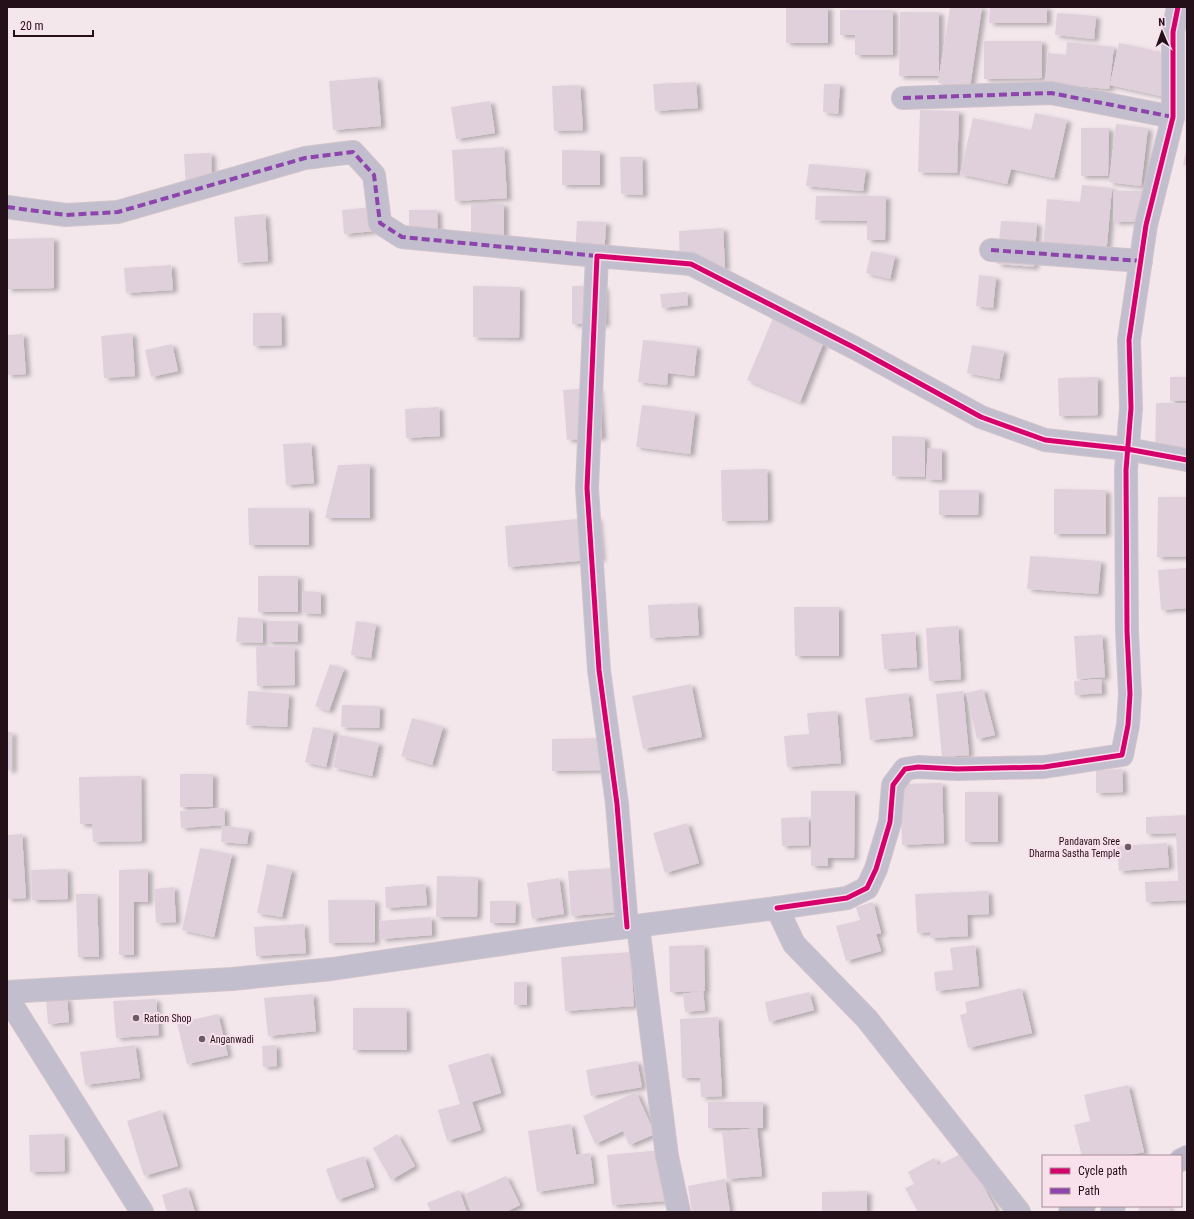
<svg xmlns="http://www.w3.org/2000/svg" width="1194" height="1219" font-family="'Roboto Condensed',sans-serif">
  <defs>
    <filter id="shadow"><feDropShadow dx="4.5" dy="2.5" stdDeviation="2" flood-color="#0004"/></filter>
  </defs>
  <rect width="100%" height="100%" fill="#f3e7ec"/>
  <g fill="#e0d0db" filter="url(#shadow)">
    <rect x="786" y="7" width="42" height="36"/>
    <path d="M950,7H982L970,87L938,83Z"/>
    <path d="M990,7H1047V23H989Z"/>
    <path d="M840,10H893V55H855V35H840Z"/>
    <path d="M900,12H939V76H899Z"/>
    <path d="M1057,13L1096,16L1094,39L1055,35Z"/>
    <path d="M984,41H1042V78L984,79Z"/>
    <path d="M1067,42L1114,47L1109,89L1045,83L1048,53L1066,55Z"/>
    <path d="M1119,43L1170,54L1161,96L1110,85Z"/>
    <path d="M377,77L381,126L333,130L329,81Z"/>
    <path d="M696,82L698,108L655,111L653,84Z"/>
    <path d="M824,84H840L838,114L823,112Z"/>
    <path d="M580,85L583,130L554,131L552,86Z"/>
    <path d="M490,101L495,133L456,139L451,107Z"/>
    <path d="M920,110L959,111L957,173L918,172Z"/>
    <path d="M1035,113L1067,120L1054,178L1011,169L1007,184L960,174L973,118L1031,130Z"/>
    <path d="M1116,124L1148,128L1141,186L1109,182Z"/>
    <path d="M1081,128H1109L1108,176H1081Z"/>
    <path d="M504,147L507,198L455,201L452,150Z"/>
    <path d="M562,150L600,151V185H562Z"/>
    <path d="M1186,150H1187V165H1183Z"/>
    <path d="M211,153L212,188L186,189L184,154Z"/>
    <path d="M620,157H642L643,195L621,194Z"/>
    <path d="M809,164L866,169L863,191L806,186Z"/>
    <path d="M1082,185L1112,188L1106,256L1043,250L1047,199L1080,202Z"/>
    <path d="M1113,191H1146V221L1114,222Z"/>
    <path d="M816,196H886L885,240H867V221L815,220Z"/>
    <path d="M471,204H504V242L471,243Z"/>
    <path d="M372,207L374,231L344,234L342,210Z"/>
    <path d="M409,210H437L438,234H409Z"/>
    <path d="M265,214L268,261L238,263L234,217Z"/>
    <path d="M577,221L606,222L604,258L575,257Z"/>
    <path d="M1001,221L1037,223L1034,267L997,264Z"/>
    <path d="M723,228L725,268L680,270L679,231Z"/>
    <path d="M54,238V288L7,289V239Z"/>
    <path d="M871,251L895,256L890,279L866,273Z"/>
    <path d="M171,265L173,290L126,293L124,268Z"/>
    <path d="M979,275L996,277L993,308L976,306Z"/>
    <path d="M473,286L520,287L519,338L473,337Z"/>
    <path d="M572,286H604L605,324H572Z"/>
    <path d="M687,292L688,305L662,308L660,294Z"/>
    <path d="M253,313H281L282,345L253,346Z"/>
    <path d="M773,318L825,339L800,402L747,380Z"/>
    <path d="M132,333L135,376L104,378L101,336Z"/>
    <path d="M23,334L26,374L7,375V335Z"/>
    <path d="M643,340L697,346L694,376L668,373L667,385L638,382Z"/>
    <path d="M172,344L178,371L151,377L145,350Z"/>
    <path d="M972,345L1004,351L999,379L967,373Z"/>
    <path d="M1098,377V415L1059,416L1058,378Z"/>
    <rect x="1170" y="377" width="17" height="24"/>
    <path d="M598,388L602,437L567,440L563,390Z"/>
    <path d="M1156,403H1187V458H1155Z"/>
    <path d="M642,405L695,412L690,454L636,447Z"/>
    <path d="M439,407L440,436L406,438L405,409Z"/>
    <path d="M892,436L925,437V477L892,476Z"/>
    <path d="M311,443L314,483L286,485L283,444Z"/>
    <path d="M928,448L942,449V480L926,479Z"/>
    <path d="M370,464V518H325L338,465Z"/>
    <path d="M767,469L768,520L722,521L721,470Z"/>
    <path d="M1054,489L1106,490V534H1054Z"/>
    <path d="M939,490H979L978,515H939Z"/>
    <path d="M1158,497H1187V557H1157Z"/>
    <path d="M248,508H309V545H249Z"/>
    <path d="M597,517L601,559L508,567L505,526Z"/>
    <path d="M1030,556L1101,561L1098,594L1027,589Z"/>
    <path d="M1187,568V608L1161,610L1158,570Z"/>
    <rect x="258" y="576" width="40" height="36"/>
    <path d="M303,591L321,592V614L302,613Z"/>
    <path d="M697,603L699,635L650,638L648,605Z"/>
    <path d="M794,607H839V656H795Z"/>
    <path d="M238,617L263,619V643L236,642Z"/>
    <rect x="267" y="621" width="31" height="21"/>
    <path d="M356,621L376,624L371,658L351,655Z"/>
    <path d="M958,626L961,679L929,681L926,628Z"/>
    <path d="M915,632L917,667L884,669L881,634Z"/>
    <path d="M1102,635L1105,677L1077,679L1074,636Z"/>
    <path d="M256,647H294L295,685L257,686Z"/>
    <path d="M330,664L344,669L329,711L315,706Z"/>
    <path d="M1101,679L1102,693L1075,695L1074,681Z"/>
    <path d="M691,684L702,737L643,749L632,696Z"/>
    <path d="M983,689L995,735L977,739L966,693Z"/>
    <path d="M248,691L289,694L287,727L246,725Z"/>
    <path d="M963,691L969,755L942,757L936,694Z"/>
    <path d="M908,693L913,736L870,740L865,698Z"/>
    <path d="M342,705L380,706L379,728L341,727Z"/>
    <path d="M837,711L841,763L787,767L784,736L809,734L807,713Z"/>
    <path d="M412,718L443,727L432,765L401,756Z"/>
    <path d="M313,727L334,731L326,767L305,762Z"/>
    <rect x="7" y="732" width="5" height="38"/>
    <path d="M340,735L379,743L372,776L333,767Z"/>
    <path d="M604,738L605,770L552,771V739Z"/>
    <path d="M1122,769L1123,792L1096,793V770Z"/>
    <rect x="180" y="774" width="33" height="33"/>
    <path d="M141,776L142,841L93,842L92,824H80L79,777Z"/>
    <path d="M942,783L944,843L902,845L900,784Z"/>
    <path d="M811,791H855L854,858H828V866H811Z"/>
    <rect x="965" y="792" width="33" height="50"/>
    <path d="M224,808L225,825L181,828L180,811Z"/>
    <path d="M1187,815V900L1146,902L1145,882L1178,881L1176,833L1146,834V817Z"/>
    <path d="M808,817L809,845L782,846L781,818Z"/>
    <path d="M687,823L699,863L665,873L653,833Z"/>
    <path d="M222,826L249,829L247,844L221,842Z"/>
    <path d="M22,834L26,898L7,899V835Z"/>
    <path d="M1167,843L1169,867L1119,871L1117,846Z"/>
    <path d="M200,848L232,854L214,937L182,930Z"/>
    <path d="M267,864L292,870L282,917L257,913Z"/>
    <path d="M615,868L618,912L571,916L568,871Z"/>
    <path d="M67,869L68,899L32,900L31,870Z"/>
    <path d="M148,869V902H134V955H119V870Z"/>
    <path d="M437,876L478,877L477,917H436Z"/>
    <path d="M559,878L564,914L532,919L527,883Z"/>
    <path d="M425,884L427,905L386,908L385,887Z"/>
    <path d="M174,887L176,922L156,923L154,889Z"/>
    <path d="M988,891L989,914L967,915L968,936L930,938V932L917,933L915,894Z"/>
    <path d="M76,894H97L99,957H78Z"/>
    <path d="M328,900H375V942L329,943Z"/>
    <path d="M490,901H516L515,923H490Z"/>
    <path d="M873,902L881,933L876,934L881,951L846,961L836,926L860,920L856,907Z"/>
    <path d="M431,917L432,935L381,939L379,921Z"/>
    <path d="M304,924L306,953L256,956L254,927Z"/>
    <path d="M704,945L705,991L670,992L669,946Z"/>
    <path d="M975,945L979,986L936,991L934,972L953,970L950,948Z"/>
    <path d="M630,952L634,1006L565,1011L561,957Z"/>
    <rect x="514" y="982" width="13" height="23"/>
    <path d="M1021,988L1032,1033L968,1048L960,1015L967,1013L965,1002Z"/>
    <path d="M703,991L705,1010L685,1012L683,994Z"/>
    <path d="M809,992L814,1010L769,1022L765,1002Z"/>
    <path d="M313,994L316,1031L268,1036L264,998Z"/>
    <path d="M67,998L69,1022L48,1024L46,999Z"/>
    <path d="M156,999L159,1035L116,1038L113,1001Z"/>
    <path d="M353,1008H406L407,1050H353Z"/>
    <path d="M218,1014L228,1055L187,1064L177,1023Z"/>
    <path d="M718,1017L722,1096L701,1097L700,1078H682L680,1019Z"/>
    <path d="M135,1045L140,1078L85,1085L80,1052Z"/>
    <path d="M276,1045L277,1066L263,1067L262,1046Z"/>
    <path d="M489,1053L501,1093L472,1102L481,1130L447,1141L438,1110L460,1104L448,1065Z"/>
    <path d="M637,1061L642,1087L591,1096L586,1070Z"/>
    <path d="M1128,1085L1144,1152L1125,1156H1082L1074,1125L1090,1121L1084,1095Z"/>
    <path d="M636,1092L655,1134L629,1145L623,1131L595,1144L583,1116Z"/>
    <rect x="708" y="1102" width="55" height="26"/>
    <path d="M161,1110L178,1166L144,1176L127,1121Z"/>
    <path d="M571,1124L576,1155L590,1153L594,1183L537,1192L528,1131Z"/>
    <path d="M757,1128L762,1176L727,1179L722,1132Z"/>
    <path d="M64,1134L65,1171L30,1172L29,1135Z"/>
    <path d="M397,1134L415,1166L391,1180L373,1148Z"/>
    <path d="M662,1150L666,1201L612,1205L607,1155Z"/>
    <path d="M965,1152L996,1210L991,1212H918L905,1188L914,1184L908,1172L934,1158L938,1165Z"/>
    <path d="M364,1156L374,1187L337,1200L326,1169Z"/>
    <path d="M506,1176L520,1205L506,1212H473L465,1194Z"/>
    <path d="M725,1179L730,1212H692L688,1186Z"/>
    <path d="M187,1187L195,1212H167L162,1195Z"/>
    <path d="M459,1190L467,1212H431L427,1203Z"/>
    <path d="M867,1191V1211L822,1212V1192Z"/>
    <path d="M1143,1206H1168L1171,1212H1140L1138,1208Z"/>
  </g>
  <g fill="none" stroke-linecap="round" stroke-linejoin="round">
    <defs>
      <g id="minor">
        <path d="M903,98L1051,93L1173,117"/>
        <path d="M7,207L66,215L118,212L305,158L353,152L374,175L380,223L402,237L597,256"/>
        <path d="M991,250L1141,261"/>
        <path d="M777,908L847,898L867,888L876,869L890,822L893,785L905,769L918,767L957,769L1044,767L1122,755L1128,725L1130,694L1127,631L1126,470L1131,408L1129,340L1146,225L1173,117V32L1178,7"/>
        <path d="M638,926L667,1156L679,1212"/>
        <path d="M627,927L617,804L599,670L587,488L597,256L691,264L855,348L981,417L1045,440L1127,449L1187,460"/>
        <path d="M7,992L232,979L332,969L557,936L777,908L794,944L867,1019L1019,1212"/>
        <path d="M7,997L142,1212"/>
        <path d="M1112,1212L1114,1206"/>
      </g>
      <g id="secondary">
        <path d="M1181,1160L1187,1157"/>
        <path d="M1070,1212L1084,1206"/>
      </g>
    </defs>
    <use href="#minor" stroke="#d1c5ca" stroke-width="24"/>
    <use href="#secondary" stroke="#d1c5ca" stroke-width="24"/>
    <use href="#minor" stroke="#c2becd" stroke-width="22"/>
    <use href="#secondary" stroke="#bab6c7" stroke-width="22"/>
    <g stroke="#8e44ad" stroke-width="4" stroke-dasharray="8 4" stroke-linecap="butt">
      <path d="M903,98L1051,93L1173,117"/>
      <path d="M7,207L66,215L118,212L305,158L353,152L374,175L380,223L402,237L597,256"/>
      <path d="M991,250L1141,261"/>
    </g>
    <defs>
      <g id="cycleway">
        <path d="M777,908L847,898L867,888L876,869L890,822L893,785L905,769L918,767L957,769L1044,767L1122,755L1128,725L1130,694L1127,631L1126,470L1131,408L1129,340L1146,225L1173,117V32L1178,7"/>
        <path d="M627,927L617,804L599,670L587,488L597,256L691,264L855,348L981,417L1045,440L1127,449L1187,460"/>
      </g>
    </defs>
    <use href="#cycleway" stroke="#f9e1eb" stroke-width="8"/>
    <use href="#cycleway" stroke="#d6006c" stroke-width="5"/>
  </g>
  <g fill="#6c5b63" stroke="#f9e1eb" stroke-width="1.5">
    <circle cx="1128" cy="847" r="4"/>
    <circle cx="136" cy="1018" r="4"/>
    <circle cx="202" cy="1039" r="4"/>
  </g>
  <g text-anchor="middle" stroke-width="4" stroke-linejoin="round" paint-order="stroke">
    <g font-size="10" fill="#241019" stroke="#f9e1eb" text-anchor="start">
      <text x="1120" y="845" text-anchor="end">Pandavam Sree<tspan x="1120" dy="12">Dharma Sastha Temple</tspan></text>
      <text x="144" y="1022">Ration Shop</text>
      <text x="210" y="1043">Anganwadi</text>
    </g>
  </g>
  <rect width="1194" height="1219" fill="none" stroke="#241019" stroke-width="16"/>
  <rect x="1042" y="1155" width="140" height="52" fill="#f9e1eb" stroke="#a48d97"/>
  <rect x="1050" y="1168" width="20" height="6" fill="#d6006c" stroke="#a48d97"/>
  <text x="1078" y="1175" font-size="12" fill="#241019">Cycle path</text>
  <rect x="1050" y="1188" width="20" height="6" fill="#8e44ad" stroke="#a48d97"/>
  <text x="1078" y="1195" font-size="12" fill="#241019">Path</text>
  <g transform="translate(1162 32) rotate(358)" stroke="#f9e1eb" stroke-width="3" paint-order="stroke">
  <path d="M0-3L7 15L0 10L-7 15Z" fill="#241019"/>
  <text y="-6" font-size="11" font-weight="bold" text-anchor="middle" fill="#241019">N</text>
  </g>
  <path d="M14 30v6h79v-6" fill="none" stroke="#241019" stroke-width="2"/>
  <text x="20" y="30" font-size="12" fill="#241019" stroke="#f9e1eb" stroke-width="3" paint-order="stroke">20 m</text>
</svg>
